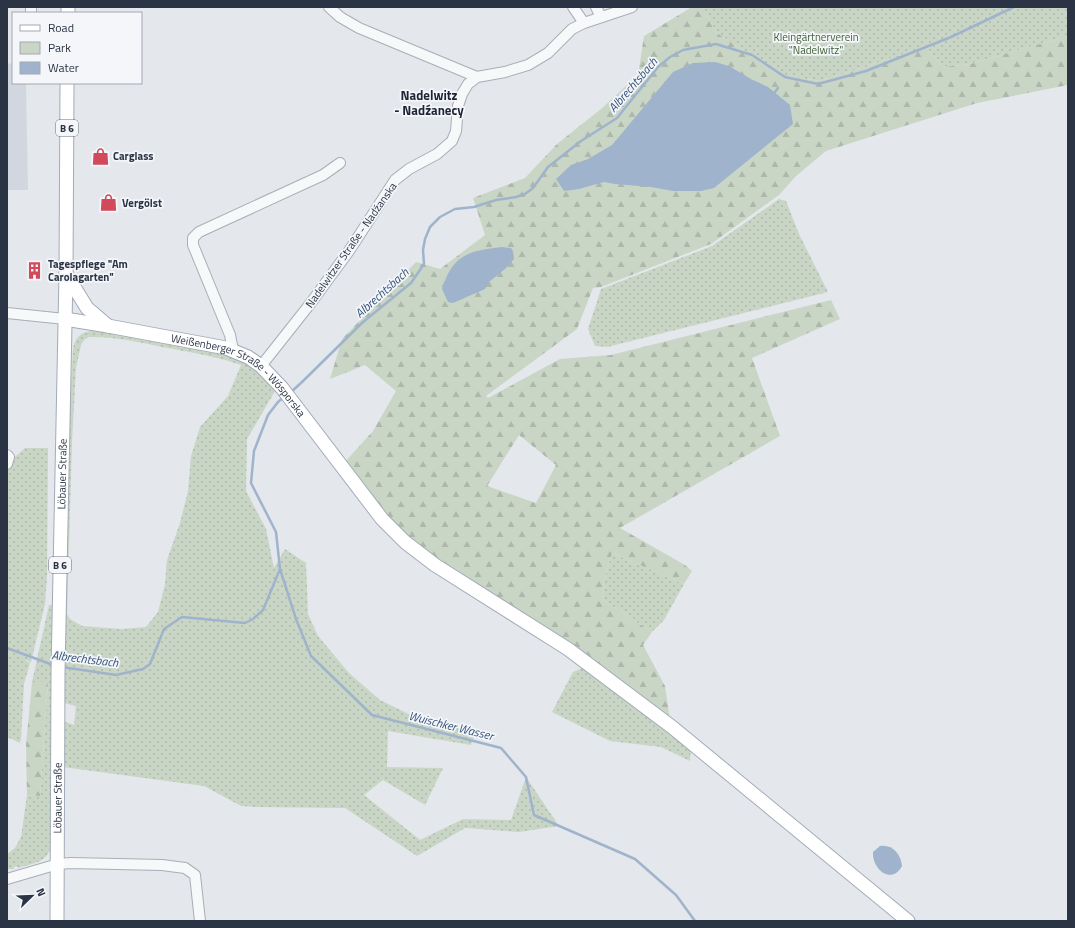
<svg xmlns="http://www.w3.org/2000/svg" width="1075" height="928" font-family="'Titillium Web',sans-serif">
  <defs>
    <pattern id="green-dots" width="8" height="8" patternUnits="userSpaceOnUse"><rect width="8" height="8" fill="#c9d6c5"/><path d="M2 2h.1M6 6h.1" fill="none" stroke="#adb8ab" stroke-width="1.8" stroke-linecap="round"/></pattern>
    <pattern id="forest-firs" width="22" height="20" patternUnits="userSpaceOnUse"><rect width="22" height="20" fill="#c9d6c5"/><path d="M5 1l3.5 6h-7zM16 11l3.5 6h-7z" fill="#adb8ab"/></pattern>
  </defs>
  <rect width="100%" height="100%" fill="#e4e7ec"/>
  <path fill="#d2d6de" d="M13,63V83H26L28,190H7V64Z"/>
  <g fill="url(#green-dots)" fill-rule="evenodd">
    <path d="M702,7H1068V36L970,64L943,67L926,47L820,81L779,75L717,33Z"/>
    <path d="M779,199L786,201L799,234L828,292L607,347L595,346L588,329L601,289L712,246Z"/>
    <path d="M91,331L121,333L222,353L242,361L259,373L275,391L247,439L246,491L266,529L274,568L285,549L306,563L308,614L318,636L349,673L380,700L419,719L476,731L471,745L388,731L387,767L443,768L425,805L383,780L364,795L420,840L463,819L511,820L526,777L559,826L519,832L465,828L417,856L345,808L257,807L241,806L204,786L63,767V721L74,725L76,706L64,703L67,459L73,348C76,337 80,333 91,331ZM89,337C113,336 139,342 162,347C189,352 215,356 241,365L228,396L200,427L191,456L188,491L180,523L167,560L165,584L158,612L146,627L121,629L82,626L70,619L67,614L72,442L76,368L81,345L84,340Z"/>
    <path d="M25,448H48L47,576L45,604L31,662L24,659L30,663L24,684L21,739L20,743L7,737V464Z"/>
    <path d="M612,553L684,584L664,620L652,632L602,599L604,580Z"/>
    <path d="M49,605H55L51,847C46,864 32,863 18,868L17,866L14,867V869H7V854L15,848L21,837L27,795L40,796L48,682H32Z"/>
    <path d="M582,668L691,748L690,761L661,747L610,741L552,712L573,672Z"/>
  </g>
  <g fill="url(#forest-firs)" fill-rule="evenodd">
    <path d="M692,7H702L717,33L779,75L820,81L926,47L943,67L970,64L1068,36V85L977,103L826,151L796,176L779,195L711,244L601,287L593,288L577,329L486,396L488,398L560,359L611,355L831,300L840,319L752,358L780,436L620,528L685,565L692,571L684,584L612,553L604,580L602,599L652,632L643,645L665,686L670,720L416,548L388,520L344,463L373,431L396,391L365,365L330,379L342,339L416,262L440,269L485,235L473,198L525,178L557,144L601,109L638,75L644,36ZM519,435L556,465L536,503L487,486Z"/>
    <path d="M48,681L40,796L27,795L26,745L32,682Z"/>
  </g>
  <g fill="#9fb4cc">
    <path d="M715,62L729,66L751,79L768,87L790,105L793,124L714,188L701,191H673L651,187L615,184L604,182L579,189L564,191L556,179L571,165L588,159L612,145L673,72L693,63Z"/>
    <path d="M502,247L511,248L513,251L514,259L506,268L489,282L485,289L453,303L448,302L442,289C453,254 469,251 502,247Z"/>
    <path d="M880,846C892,844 901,854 902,866C892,885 872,870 873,852Z"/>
  </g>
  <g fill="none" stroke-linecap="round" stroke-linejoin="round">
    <g stroke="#9fb4cc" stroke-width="2.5">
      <path d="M775,92L778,88"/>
      <path d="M291,392L301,383L363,322L411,283L424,264L423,250L425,239L430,227L440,217L455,209L474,207L496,200L516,197L525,194L533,188L548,167L581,141L617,118L658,67L670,57L683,50L716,44L752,55L785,77L818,84L866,71L951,37L1014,7"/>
      <path d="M280,569L296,619L311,656L372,715L501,748L526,777L534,815L635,859L676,895L695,921"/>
      <path d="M7,648L53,665"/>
      <path d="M62,667L116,675L143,669L150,664L164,629L182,617L245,623L253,619L263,610L280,569L276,532L251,483L254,451L268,415L278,402L284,397"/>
    </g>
    <defs>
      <g id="minor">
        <path d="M31,7V13"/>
        <path d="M329,7L340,17L359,28L477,77"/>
        <path d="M573,7L584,23"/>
        <path d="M596,7L601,17"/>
        <path d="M7,313L65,319"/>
        <path d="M233,350L230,335L193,245V238L199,232L323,175L340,163"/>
        <path d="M261,366L310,304L349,251L395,180L409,169L437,154L452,141L456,131L458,106L462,94L468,84L477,77L505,72L528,65L548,53L572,29L584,23L632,7"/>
        <path d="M7,455L9,457L7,464"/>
        <path d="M7,879L58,864L71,863L162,865L185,868L195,875L200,921"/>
      </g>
      <g id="major">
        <path d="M68,13V7"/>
        <path d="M66,274L87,308L108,326"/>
        <path id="s1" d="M65,319L108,326L226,348L248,357L261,366L282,388L382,519L405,542L435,565L568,649L672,727L908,921"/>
        <path id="s2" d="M57,921L58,673L66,274L67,83"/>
      </g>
    </defs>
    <use href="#minor" stroke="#a9aeb7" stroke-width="12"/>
    <use href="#major" stroke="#a3abb8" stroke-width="15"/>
    <use href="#minor" stroke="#f7f8fa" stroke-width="10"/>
    <use href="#major" stroke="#fff" stroke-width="13"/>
  </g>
  <defs>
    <symbol id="shop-bare" viewBox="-9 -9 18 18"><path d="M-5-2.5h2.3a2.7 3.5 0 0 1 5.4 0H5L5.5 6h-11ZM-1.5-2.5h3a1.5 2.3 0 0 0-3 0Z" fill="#d1495b" stroke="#f4f6f9" stroke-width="2.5" paint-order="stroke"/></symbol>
    <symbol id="building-bare" viewBox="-9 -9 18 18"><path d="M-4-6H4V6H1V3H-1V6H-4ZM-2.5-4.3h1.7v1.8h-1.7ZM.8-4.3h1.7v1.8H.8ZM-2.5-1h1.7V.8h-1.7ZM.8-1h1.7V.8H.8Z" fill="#d1495b" stroke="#f4f6f9" stroke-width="2.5" paint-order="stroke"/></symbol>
  </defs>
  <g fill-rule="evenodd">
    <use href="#shop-bare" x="88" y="144" width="25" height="25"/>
    <use href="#shop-bare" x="96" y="190" width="25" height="25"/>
    <use href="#building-bare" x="22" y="258" width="25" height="25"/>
  </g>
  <g text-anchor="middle" stroke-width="3.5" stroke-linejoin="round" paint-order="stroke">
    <g fill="#f4f6f9" stroke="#676e7b" stroke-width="1">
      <rect x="56" y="120" width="22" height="16" rx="3"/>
      <rect x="49" y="557" width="22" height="16" rx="3"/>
    </g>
    <g font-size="10" font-weight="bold" fill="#2b3445">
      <text x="67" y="132">B 6</text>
      <text x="60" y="569">B 6</text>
    </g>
    <g font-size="11" fill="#3f6138" stroke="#f4f6f9">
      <text x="816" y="41">Kleingärtnerverein<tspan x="816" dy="13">"Nadelwitz"</tspan></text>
    </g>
    <g font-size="11" font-weight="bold" fill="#2b3445" stroke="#f4f6f9" text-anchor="start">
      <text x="113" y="160">Carglass</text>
      <text x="122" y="207">Vergölst</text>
      <text x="48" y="268">Tagespflege "Am<tspan x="48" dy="13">Carolagarten"</tspan></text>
    </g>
    <g font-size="11" fill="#2b3445" stroke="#f4f6f9">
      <text transform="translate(351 245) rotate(-55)" y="4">Nadelwitzer Straße - Nadźanska</text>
      <text dy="4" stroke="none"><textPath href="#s1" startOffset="188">Weißenberger Straße - Wósporska</textPath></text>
      <text dy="4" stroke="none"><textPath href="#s2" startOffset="447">Löbauer Straße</textPath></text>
      <text dy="4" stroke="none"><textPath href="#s2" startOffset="123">Löbauer Straße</textPath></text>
    </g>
    <g font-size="12" font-style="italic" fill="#34527a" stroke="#f4f6f9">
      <text transform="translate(633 85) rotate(-49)" y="4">Albrechtsbach</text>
      <text transform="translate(382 293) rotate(-42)" y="4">Albrechtsbach</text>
      <text transform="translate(85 659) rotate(7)" y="4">Albrechtsbach</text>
      <text transform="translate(451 726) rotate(14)" y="4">Wuischker Wasser</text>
    </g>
    <g font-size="13" font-weight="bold" fill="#1d2536" stroke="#f4f6f9">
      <text x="429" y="100">Nadelwitz<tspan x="429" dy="15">- Nadźanecy</tspan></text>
    </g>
  </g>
  <rect width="1075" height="928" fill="none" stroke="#2b3445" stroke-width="16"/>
  <rect x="12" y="12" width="130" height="72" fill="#f4f6f9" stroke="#a4a8b1"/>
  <rect x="20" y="25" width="20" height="6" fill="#ffffff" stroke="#a4a8b1"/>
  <text x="48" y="32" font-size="12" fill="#2b3445">Road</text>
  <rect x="20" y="42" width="20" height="12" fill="#c9d6c5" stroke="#a4a8b1"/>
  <text x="48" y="52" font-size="12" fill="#2b3445">Park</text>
  <rect x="20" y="62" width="20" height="12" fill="#9fb4cc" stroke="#a4a8b1"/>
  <text x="48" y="72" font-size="12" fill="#2b3445">Water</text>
  <g transform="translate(32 896) rotate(67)" stroke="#f4f6f9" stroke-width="3" paint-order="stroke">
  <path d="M0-3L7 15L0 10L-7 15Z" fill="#2b3445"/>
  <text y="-6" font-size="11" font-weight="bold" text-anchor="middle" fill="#2b3445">N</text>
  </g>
</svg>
